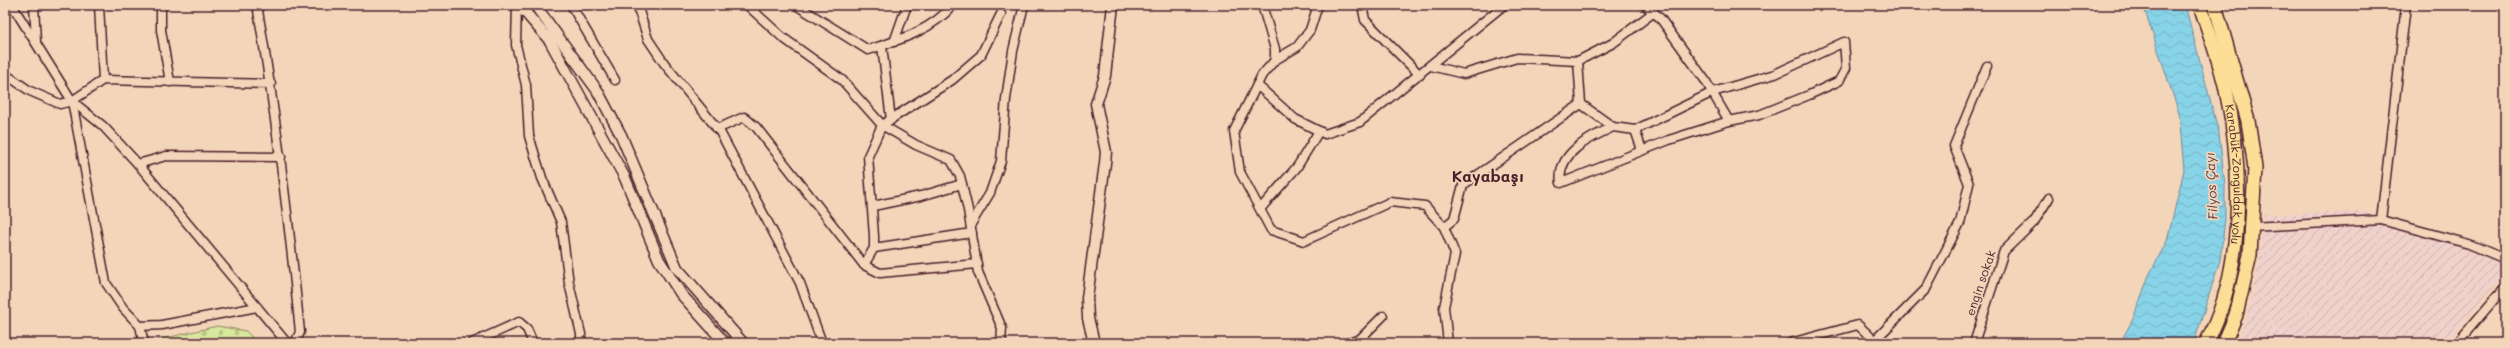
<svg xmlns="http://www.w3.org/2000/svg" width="2510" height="348" font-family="Mali,sans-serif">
  <defs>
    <pattern id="industrial-furrows" width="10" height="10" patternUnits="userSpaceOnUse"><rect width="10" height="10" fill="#f0d1cb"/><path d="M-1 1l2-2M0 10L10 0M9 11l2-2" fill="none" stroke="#cfb3ae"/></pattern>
    <pattern id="cemetery-stones" width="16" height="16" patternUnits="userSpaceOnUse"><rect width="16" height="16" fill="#d7e79b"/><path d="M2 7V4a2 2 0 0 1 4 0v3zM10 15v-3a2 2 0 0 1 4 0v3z" fill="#bac686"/></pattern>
    <pattern id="water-waves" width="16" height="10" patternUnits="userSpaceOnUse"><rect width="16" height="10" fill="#87d3e7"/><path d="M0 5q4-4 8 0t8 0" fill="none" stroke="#76b5c6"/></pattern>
  </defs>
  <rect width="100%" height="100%" fill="#f3d5b9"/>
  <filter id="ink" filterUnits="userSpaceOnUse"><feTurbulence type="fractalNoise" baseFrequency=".025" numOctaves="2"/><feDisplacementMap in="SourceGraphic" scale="8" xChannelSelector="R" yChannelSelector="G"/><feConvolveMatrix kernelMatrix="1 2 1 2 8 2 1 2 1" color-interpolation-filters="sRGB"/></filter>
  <g filter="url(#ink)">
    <path fill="url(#industrial-furrows)" d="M2366,212L2505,263V273L2446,343H2237L2246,319L2259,264L2264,214Z"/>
    <path fill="url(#cemetery-stones)" stroke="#908363" d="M217,326L246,331L257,343L149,342Z"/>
    <path fill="url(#water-waves)" stroke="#6f8b9c" d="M2143,5H2185L2219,133L2225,186V220L2220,260L2194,343H2120L2133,319L2149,275L2167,241L2184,170L2179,113Z"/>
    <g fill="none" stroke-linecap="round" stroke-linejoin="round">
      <defs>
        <g id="minor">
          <path d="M12,5L72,101L106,283L123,308L140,326L144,343"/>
          <path d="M34,5L36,42"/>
          <path d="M99,5L103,80"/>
          <path d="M161,5V30L170,82"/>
          <path d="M257,5C276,113 289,222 300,332L295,343"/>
          <path d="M517,5L516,45L526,85L529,136L542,178L561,222L569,283L581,334V343"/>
          <path d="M571,5L615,80"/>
          <path d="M637,5L648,39L664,63L720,132L800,283L822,343"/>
          <path d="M747,5L782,37L842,80L882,125L916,145L951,160L960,176L968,210L978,272L1002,328L1001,343"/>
          <path d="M796,5L868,50C899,40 931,31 953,5"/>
          <path d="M1262,5L1275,49V60"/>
          <path d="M1318,5L1310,30L1297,47L1275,60L1262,75L1234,131L1240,172L1271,230L1304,241L1390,202L1425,206L1444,227L1455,254L1444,307L1448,343"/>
          <path d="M1362,5L1365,20L1420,75"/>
          <path d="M1645,5L1660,18L1705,80L1729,121"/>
          <path d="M2406,5L2381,220L2469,244L2505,259"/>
          <path d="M894,42L907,5"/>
          <path d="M882,46L891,120"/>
          <path d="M1431,66L1464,74L1517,58L1578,61L1613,43L1654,12"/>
          <path d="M5,74L30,91L60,104L72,101L103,80L271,84"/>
          <path d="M1257,85L1295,119L1325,134L1360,122L1504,5"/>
          <path d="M72,101L103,126L138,164L287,343"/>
          <path d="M1581,104L1613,127L1635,130L1713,92L1775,74L1844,42L1846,68L1839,81L1809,95L1759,115L1729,121L1669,140L1561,183C1556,153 1591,137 1613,127"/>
          <path d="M717,129L744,117L756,127L864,265L880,273L977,264"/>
          <path d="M1635,130L1642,150"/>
          <path d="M138,164L166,156L281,157"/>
          <path d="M873,206L921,196L962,184"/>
          <path d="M1261,208L1297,167L1319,131"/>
          <path d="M971,224L990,193L1001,161L1006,99L1013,51L1024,5"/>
          <path d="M1444,227L1454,219L1463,185L1581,104L1578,61"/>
          <path d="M2251,227L2381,220"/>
          <path d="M874,248L972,233"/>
          <path d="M864,265L874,248V236L868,156L882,125L952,80L981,55L1001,14"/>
          <path d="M140,326L162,325L257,307"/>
          <path d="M472,343L519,322L527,329L533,343"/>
          <path d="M1349,343L1360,339L1383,316"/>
          <path d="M1790,343L1858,325L1875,341"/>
          <path d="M1872,343L1926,289L1960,223L1969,184L1954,146L1987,66"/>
          <path d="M1974,343L2004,251L2034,222L2049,198"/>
          <path d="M2457,343L2505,287"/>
        </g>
        <g id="tertiary">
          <path d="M519,5L550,41L625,178L659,260L681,294L725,343"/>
          <path d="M535,5L597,90L621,135L677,268L743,343"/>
          <path d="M1094,343L1088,318L1087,298L1105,163L1106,152L1096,104L1105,76L1113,5"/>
        </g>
        <g id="trunk">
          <path id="s1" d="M2200,5C2209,33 2220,61 2226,90C2243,167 2245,271 2206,343"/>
          <path d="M2215,5L2248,121L2255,168L2250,255L2236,315L2224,343"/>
        </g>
      </defs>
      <use href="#minor" stroke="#4a1f2b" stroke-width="11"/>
      <use href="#tertiary" stroke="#4a1f2b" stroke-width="13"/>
      <use href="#trunk" stroke="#4a1f2b" stroke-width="16"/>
      <use href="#minor" stroke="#f3d5b9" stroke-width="8"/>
      <use href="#tertiary" stroke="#f3d5b9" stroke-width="10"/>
      <use href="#trunk" stroke="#fdde96" stroke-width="13"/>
    </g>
  </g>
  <g text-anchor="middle" stroke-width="3.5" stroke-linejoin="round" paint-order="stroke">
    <g font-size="12" fill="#4a1f2b" stroke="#f3d5b9">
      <text dy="4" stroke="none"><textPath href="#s1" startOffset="174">Karabük-Zonguldak yolu</textPath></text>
      <text transform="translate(1981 283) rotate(-71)" y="4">engin sokak</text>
    </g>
    <g font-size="13" font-style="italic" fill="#533a47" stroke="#f3d5b9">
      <text transform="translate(2211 186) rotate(-93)" y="5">Filyos Çayı</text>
    </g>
    <g font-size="16" font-weight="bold" fill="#4a1f2b" stroke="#f3d5b9">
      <text x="1488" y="182">Kayabaşı</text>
    </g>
  </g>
  <rect width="2510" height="348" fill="none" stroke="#f3d5b9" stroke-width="20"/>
  <rect x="10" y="10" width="2490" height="328" fill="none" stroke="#4a1f2b" stroke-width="1.5" filter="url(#ink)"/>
</svg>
